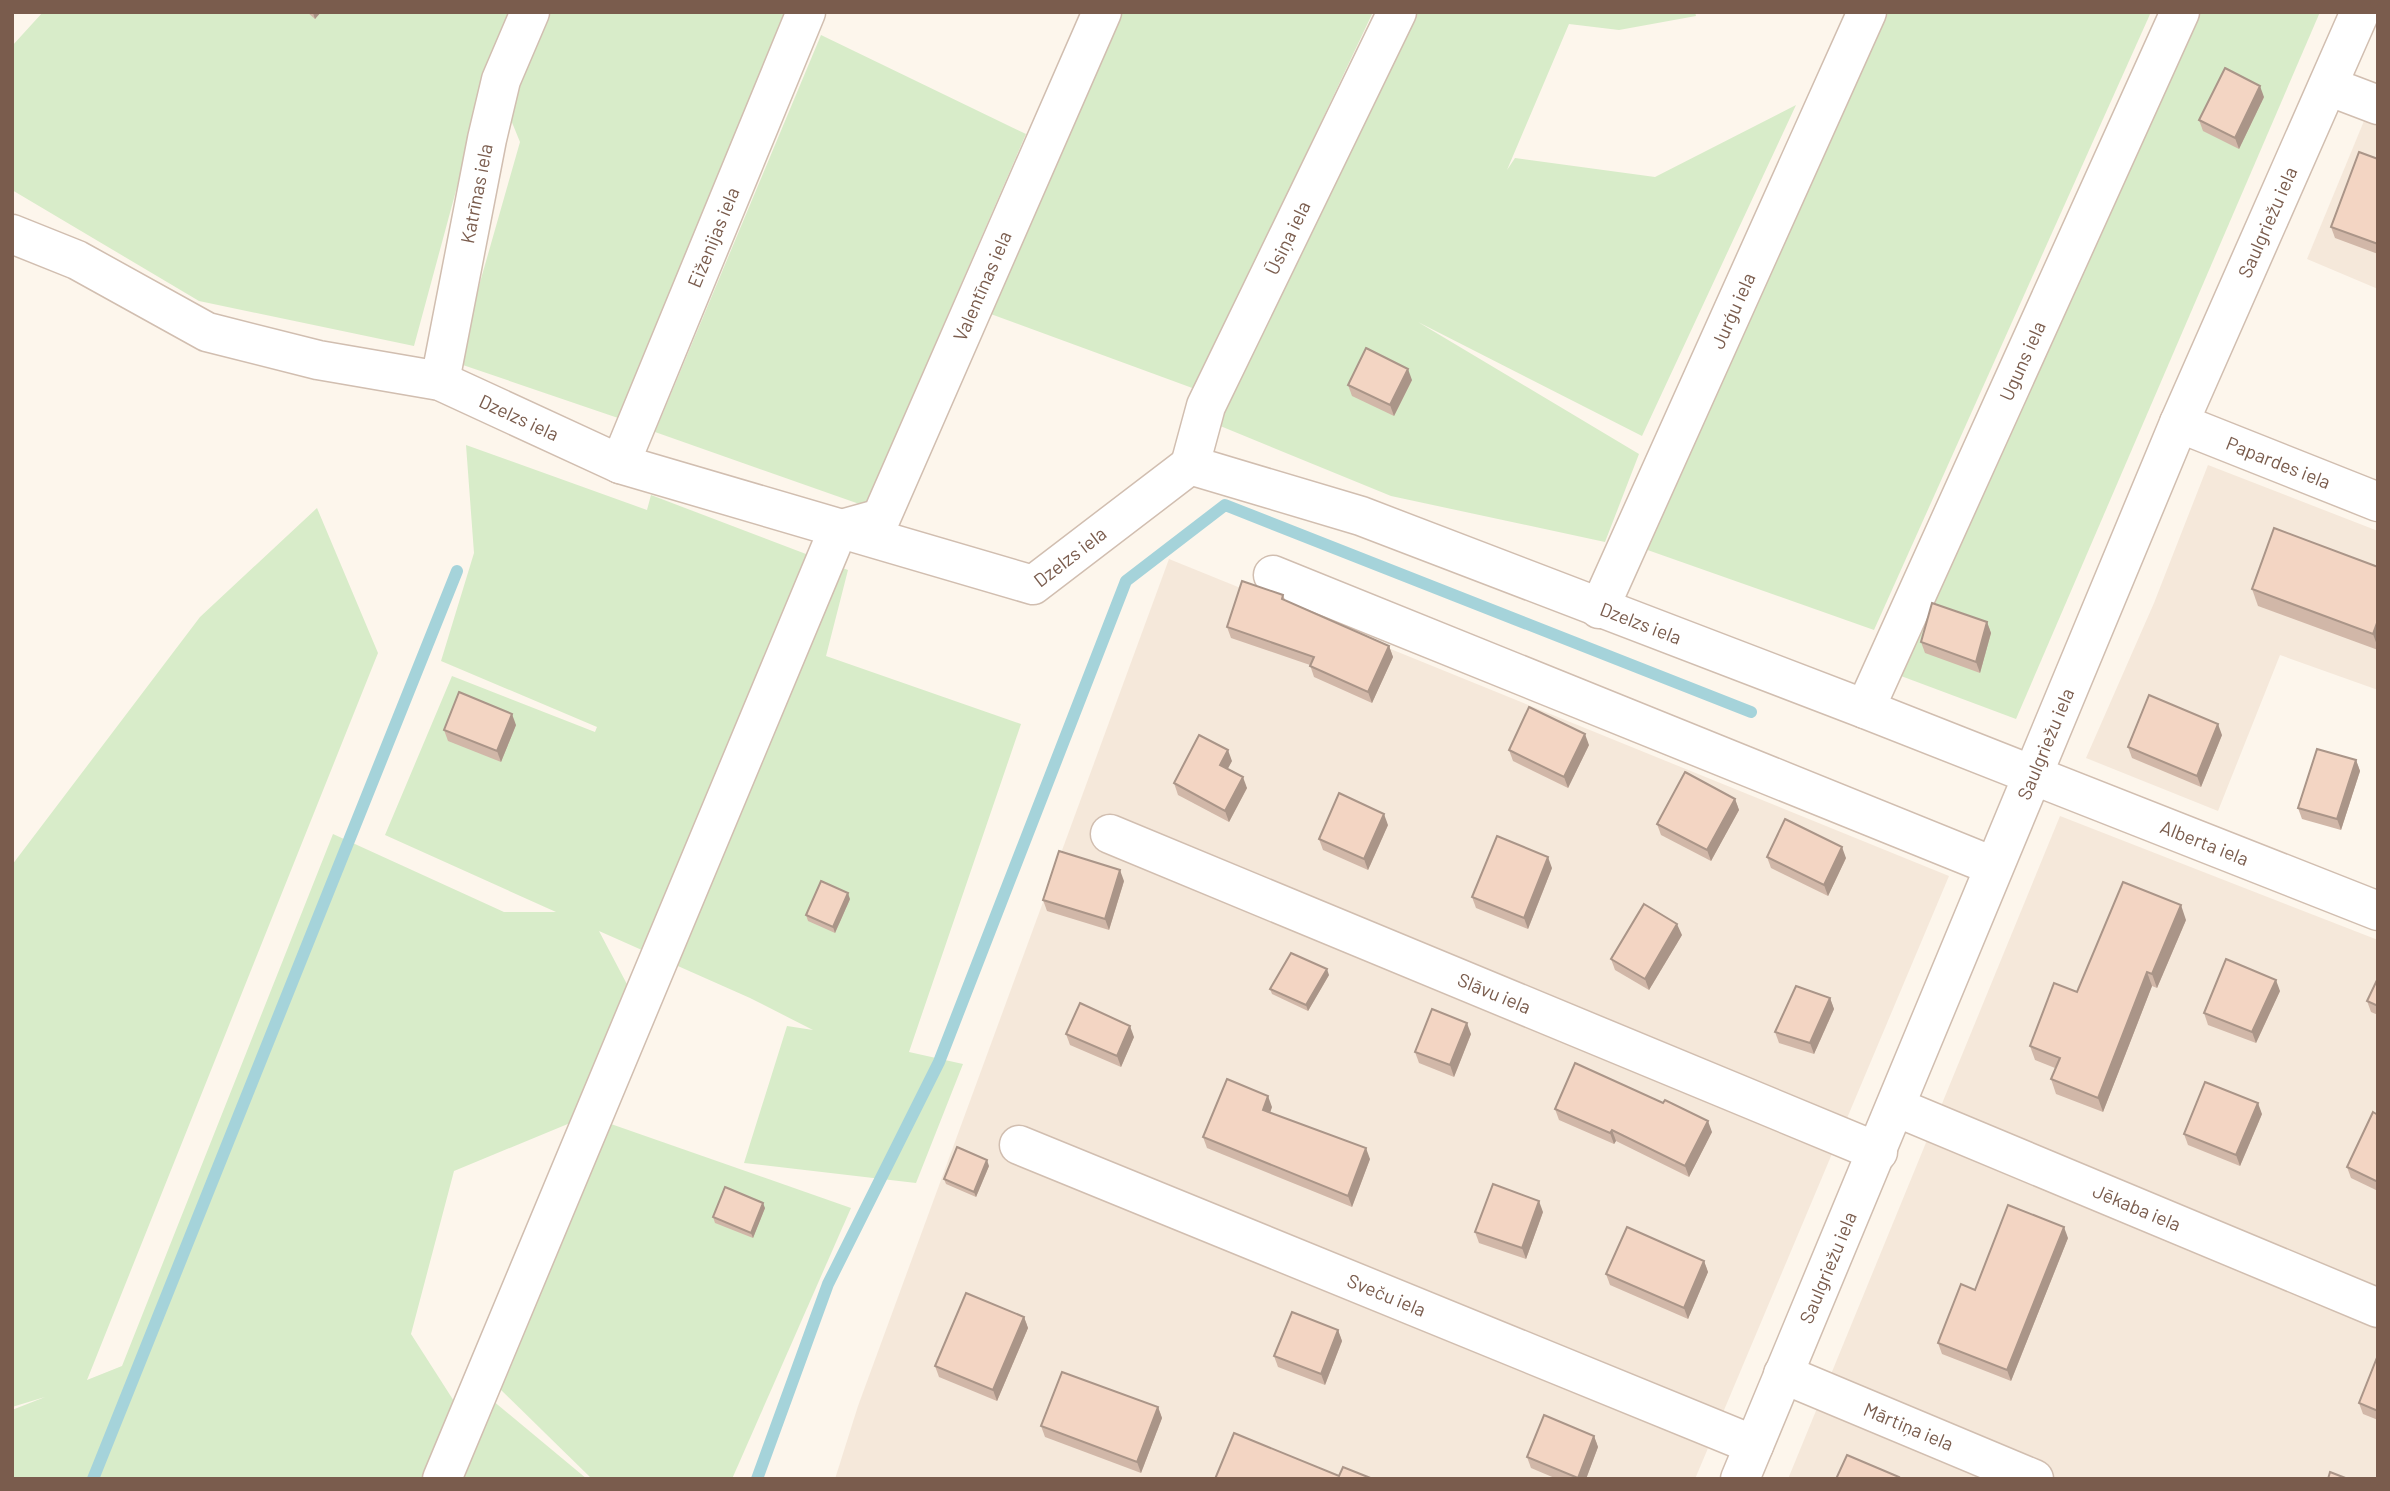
<svg xmlns="http://www.w3.org/2000/svg" width="2390" height="1491" font-family="Barlow,sans-serif">
  <rect width="100%" height="100%" fill="#fdf6ec"/>
  <g fill="#f5e8da">
    <path d="M2378,87V289L2307,259Z"/>
    <path d="M2208,465L2378,531V690L2280,655L2218,811L2086,758L2154,603Z"/>
    <path d="M1169,559L1949,876L1695,1479H835L858,1406Z"/>
    <path d="M2060,816L2378,940V1479H1788Z"/>
  </g>
  <g fill="#d8ecc9">
    <path d="M43,12H517L481,98L414,346L199,301L12,190V46Z"/>
    <path d="M546,12H791L621,419L457,363L520,142L506,108Z"/>
    <path d="M1118,12H1373L1195,389L988,313Z"/>
    <path d="M1403,12H1695L1696,16L1619,30L1569,24L1507,170L1515,158L1655,177L1796,105L1642,436L1418,322L1639,454L1605,542L1391,496L1213,423Z"/>
    <path d="M1882,12H2151L1874,630L1639,547Z"/>
    <path d="M2189,12H2320L2016,719L1893,673Z"/>
    <path d="M821,35L1026,134L865,506L655,432Z"/>
    <path d="M466,445L647,510L651,495L848,570L826,656L1021,724L909,1052L963,1064L916,1183L744,1163L787,1026L813,1030L750,998L599,931L640,1009L575,1121L454,1171L411,1334L459,1409L426,1479H12V1410L45,1397L12,1407V865L200,617L317,508L378,653L87,1380L122,1366L333,834L504,912H556L385,835L452,676L595,732L597,727L441,661L474,553Z"/>
    <path d="M611,1124L851,1208L732,1479H592L499,1388Z"/>
    <path d="M492,1400L587,1479H460Z"/>
  </g>
  <g fill="none" stroke-linecap="round" stroke-linejoin="round">
    <g stroke="#a5d3da" stroke-width="12">
      <path d="M93,1479L457,571"/>
      <path d="M757,1479L828,1284L939,1062L1126,581L1225,505L1751,712"/>
    </g>
    <defs>
      <g id="street">
        <path d="M2328,86L2378,105"/>
        <path id="s1" d="M12,234L77,260L207,332L318,360L440,381L620,464L1033,585L1190,465"/>
        <path id="s2" d="M440,381L487,139L501,80L530,12"/>
        <path id="s3" d="M2179,423L2378,502"/>
        <path id="s4" d="M620,464L806,12"/>
        <path id="s5" d="M1190,465L1361,516L1865,709L2378,911"/>
        <path id="s6" d="M1190,465L1206,406L1397,12"/>
        <path d="M1273,575L1993,866"/>
        <path id="s7" d="M1599,609L1867,12"/>
        <path id="s8" d="M1865,709L2180,12"/>
        <path id="s9" d="M1110,834L1878,1152"/>
        <path id="s10" d="M1896,1107L2378,1308"/>
        <path id="s11" d="M1019,1145L1754,1445"/>
        <path id="s12" d="M1783,1374L2034,1479"/>
        <path id="s13" d="M442,1479L838,530L881,518L1102,12"/>
        <path id="s14" d="M1740,1479L2179,423L2360,12"/>
      </g>
    </defs>
    <use href="#street" stroke="#d1beb0" stroke-width="41"/>
    <use href="#street" stroke="#fff" stroke-width="38"/>
  </g>
  <g fill="#d1b7a8">
    <path d="M307,12H321L315,19Z"/>
    <path d="M2264,97L2239,149L2203,131L2199,120Z"/>
    <path d="M2378,159V254L2335,238L2331,227Z"/>
    <path d="M1412,380L1394,416L1352,396L1348,385Z"/>
    <path d="M2378,567V650L2258,606L2252,589Z"/>
    <path d="M1283,595L1285,600L1389,646L1393,657L1372,703L1314,677L1310,665L1231,638L1227,627Z"/>
    <path d="M1987,622L1991,633L1980,673L1925,653L1921,642Z"/>
    <path d="M516,725L501,762L448,741L444,730Z"/>
    <path d="M2222,735L2201,787L2132,758L2128,747Z"/>
    <path d="M1589,745L1568,788L1513,761L1509,750Z"/>
    <path d="M2356,760L2360,771L2341,830L2302,819L2298,808Z"/>
    <path d="M1232,761L1227,769L1247,788L1229,822L1178,795L1174,783Z"/>
    <path d="M1735,799L1739,810L1711,861L1661,835L1657,824Z"/>
    <path d="M1388,825L1368,870L1323,850L1319,839Z"/>
    <path d="M1767,857L1846,858L1828,896L1771,868Z"/>
    <path d="M1552,868L1528,929L1476,908L1472,897Z"/>
    <path d="M1124,881L1109,930L1047,911L1043,900Z"/>
    <path d="M850,899L835,933L808,921L806,915Z"/>
    <path d="M2186,920L2157,988L2152,986L2103,1112L2056,1094L2051,1079L2055,1068L2035,1060L2030,1046L2077,992Z"/>
    <path d="M1682,935L1649,990L1615,970L1611,959Z"/>
    <path d="M1329,975L1308,1011L1272,994L1270,989Z"/>
    <path d="M2378,978V1015L2371,1012L2367,1001Z"/>
    <path d="M2280,991L2256,1043L2208,1025L2204,1013Z"/>
    <path d="M1830,998L1834,1009L1814,1054L1779,1043L1775,1032Z"/>
    <path d="M1066,1034L1134,1037L1121,1067L1070,1045Z"/>
    <path d="M1471,1034L1454,1077L1419,1063L1415,1052Z"/>
    <path d="M1272,1107L1270,1113L1370,1159L1352,1207L1207,1148L1203,1137Z"/>
    <path d="M1555,1109L1712,1132L1689,1177L1616,1141L1614,1144L1559,1120Z"/>
    <path d="M2262,1114L2240,1166L2188,1145L2184,1134Z"/>
    <path d="M2378,1115V1191L2351,1178L2347,1167Z"/>
    <path d="M989,1166L976,1197L946,1184L944,1179Z"/>
    <path d="M765,1208L753,1238L715,1223L713,1217Z"/>
    <path d="M1543,1212L1526,1259L1479,1243L1475,1232Z"/>
    <path d="M2068,1238L2011,1381L1942,1354L1938,1343L1975,1290Z"/>
    <path d="M1704,1261L1708,1272L1688,1319L1610,1285L1606,1274Z"/>
    <path d="M1024,1317L1028,1328L997,1401L939,1377L935,1366Z"/>
    <path d="M1338,1330L1342,1341L1325,1385L1278,1367L1274,1356Z"/>
    <path d="M2378,1355V1420L2363,1414L2359,1403Z"/>
    <path d="M1158,1407L1162,1418L1141,1473L1045,1437L1041,1426Z"/>
    <path d="M1594,1436L1598,1447L1586,1479H1557L1531,1468L1527,1457Z"/>
  </g>
  <g fill="#aa9588">
    <path d="M314,12H321L315,19L313,13Z"/>
    <path d="M2260,86L2264,97L2239,149L2235,138Z"/>
    <path d="M1408,369L1412,380L1394,416L1390,405Z"/>
    <path d="M2378,620V648L2373,634Z"/>
    <path d="M1987,622L1991,633L1980,673L1976,662Z"/>
    <path d="M1389,646L1393,657L1372,703L1368,692Z"/>
    <path d="M512,714L516,725L501,762L497,751Z"/>
    <path d="M2218,724L2222,735L2201,787L2197,776Z"/>
    <path d="M1585,734L1589,745L1568,788L1564,777Z"/>
    <path d="M1228,750L1232,761L1224,776L1220,765Z"/>
    <path d="M2356,760L2360,771L2341,830L2337,819Z"/>
    <path d="M1243,777L1247,788L1229,822L1225,811Z"/>
    <path d="M1735,799L1739,810L1711,861L1707,850Z"/>
    <path d="M1384,814L1388,825L1368,870L1364,859Z"/>
    <path d="M1842,847L1846,858L1828,896L1824,885Z"/>
    <path d="M1548,857L1552,868L1528,929L1524,918Z"/>
    <path d="M1120,870L1124,881L1109,930L1105,919Z"/>
    <path d="M848,893L850,899L835,933L833,927Z"/>
    <path d="M2181,905L2186,920L2157,988L2152,974Z"/>
    <path d="M1677,924L1682,935L1649,990L1645,979Z"/>
    <path d="M1327,969L1329,975L1308,1011L1306,1005Z"/>
    <path d="M2147,972L2152,986L2103,1112L2098,1098Z"/>
    <path d="M2276,980L2280,991L2256,1043L2252,1032Z"/>
    <path d="M1830,998L1834,1009L1814,1054L1810,1043Z"/>
    <path d="M1467,1023L1471,1034L1454,1077L1450,1065Z"/>
    <path d="M1130,1026L1134,1037L1121,1067L1117,1056Z"/>
    <path d="M1268,1096L1272,1107L1267,1121L1263,1110Z"/>
    <path d="M2258,1103L2262,1114L2240,1166L2236,1155Z"/>
    <path d="M1708,1121L1712,1132L1689,1177L1685,1166Z"/>
    <path d="M1612,1130L1616,1141L1614,1144L1610,1133Z"/>
    <path d="M1366,1148L1370,1159L1352,1207L1348,1196Z"/>
    <path d="M987,1160L989,1166L976,1197L974,1192Z"/>
    <path d="M1539,1201L1543,1212L1526,1259L1522,1248Z"/>
    <path d="M763,1203L765,1208L753,1238L751,1233Z"/>
    <path d="M2064,1227L2068,1238L2011,1381L2007,1370Z"/>
    <path d="M1704,1261L1708,1272L1688,1319L1684,1308Z"/>
    <path d="M1024,1317L1028,1328L997,1401L993,1390Z"/>
    <path d="M1338,1330L1342,1341L1325,1385L1321,1374Z"/>
    <path d="M1158,1407L1162,1418L1141,1473L1137,1462Z"/>
    <path d="M1594,1436L1598,1447L1586,1479H1578Z"/>
  </g>
  <g fill="#f3d5c3" stroke="#aa9588" stroke-width="2">
    <path d="M2225,68L2260,86L2235,138L2199,120Z"/>
    <path d="M2359,152L2378,159V244L2331,227Z"/>
    <path d="M1366,348L1408,369L1390,405L1348,385Z"/>
    <path d="M2274,528L2378,567V620L2373,634L2252,589Z"/>
    <path d="M1242,581L1283,595L1282,599L1389,646L1368,692L1310,666L1314,657L1227,627Z"/>
    <path d="M1932,603L1987,622L1976,662L1921,642Z"/>
    <path d="M459,692L512,714L497,751L444,730Z"/>
    <path d="M2149,695L2218,724L2197,776L2128,747Z"/>
    <path d="M1529,707L1585,734L1564,777L1509,750Z"/>
    <path d="M1199,735L1228,750L1220,765L1243,777L1225,811L1174,783Z"/>
    <path d="M2317,749L2356,760L2337,819L2298,808Z"/>
    <path d="M1685,772L1735,799L1707,850L1657,824Z"/>
    <path d="M1339,793L1384,814L1364,859L1319,839Z"/>
    <path d="M1785,819L1842,847L1824,885L1767,857Z"/>
    <path d="M1497,836L1548,857L1524,918L1472,897Z"/>
    <path d="M1059,851L1120,870L1105,919L1043,900Z"/>
    <path d="M821,881L848,893L833,927L806,915Z"/>
    <path d="M2123,882L2181,905L2152,974L2147,972L2098,1098L2051,1079L2060,1058L2030,1046L2054,983L2077,992Z"/>
    <path d="M1644,904L1677,924L1645,979L1611,959Z"/>
    <path d="M1291,953L1327,969L1306,1005L1270,989Z"/>
    <path d="M2226,959L2276,980L2252,1032L2204,1013Z"/>
    <path d="M2378,978V1006L2367,1001Z"/>
    <path d="M1796,986L1830,998L1810,1043L1775,1032Z"/>
    <path d="M1080,1003L1130,1026L1117,1056L1066,1034Z"/>
    <path d="M1432,1009L1467,1023L1450,1065L1415,1052Z"/>
    <path d="M1575,1063L1663,1103L1665,1100L1708,1121L1685,1166L1612,1130L1610,1133L1555,1109Z"/>
    <path d="M1227,1079L1268,1096L1263,1110L1366,1148L1348,1196L1203,1137Z"/>
    <path d="M2205,1082L2258,1103L2236,1155L2184,1134Z"/>
    <path d="M2373,1112L2378,1115V1182L2347,1167Z"/>
    <path d="M957,1147L987,1160L974,1192L944,1179Z"/>
    <path d="M1493,1184L1539,1201L1522,1248L1475,1232Z"/>
    <path d="M725,1187L763,1203L751,1233L713,1217Z"/>
    <path d="M2008,1205L2064,1227L2007,1370L1938,1343L1961,1284L1975,1290Z"/>
    <path d="M1627,1227L1704,1261L1684,1308L1606,1274Z"/>
    <path d="M966,1293L1024,1317L993,1390L935,1366Z"/>
    <path d="M1292,1312L1338,1330L1321,1374L1274,1356Z"/>
    <path d="M2378,1355V1411L2359,1403Z"/>
    <path d="M1062,1372L1158,1407L1137,1462L1041,1426Z"/>
    <path d="M1544,1415L1594,1436L1578,1478L1527,1457Z"/>
    <path d="M1234,1433L1339,1476L1343,1467L1373,1479H1215Z"/>
    <path d="M1847,1455L1899,1477L1898,1479H1836Z"/>
    <path d="M2330,1472L2348,1479H2328Z"/>
  </g>
  <g text-anchor="middle" stroke-width="5" stroke-linejoin="round" paint-order="stroke">
    <g font-size="19" fill="#7a5c4d" stroke="#fffaf3">
      <text dy="7" stroke="none"><textPath href="#s2" startOffset="191">Katrīnas iela</textPath></text>
      <text dy="7" stroke="none"><textPath href="#s14" startOffset="1363">Saulgriežu iela</textPath></text>
      <text dy="7" stroke="none"><textPath href="#s6" startOffset="248">Ūsiņa iela</textPath></text>
      <text dy="7" stroke="none"><textPath href="#s4" startOffset="245">Eiženijas iela</textPath></text>
      <text dy="7" stroke="none"><textPath href="#s13" startOffset="1326">Valentīnas iela</textPath></text>
      <text dy="7" stroke="none"><textPath href="#s7" startOffset="327">Jurģu iela</textPath></text>
      <text dy="7" stroke="none"><textPath href="#s8" startOffset="382">Uguns iela</textPath></text>
      <text dy="7" stroke="none"><textPath href="#s1" startOffset="544">Dzelzs iela</textPath></text>
      <text dy="7" stroke="none"><textPath href="#s3" startOffset="107">Papardes iela</textPath></text>
      <text dy="7" stroke="none"><textPath href="#s1" startOffset="1132">Dzelzs iela</textPath></text>
      <text dy="7" stroke="none"><textPath href="#s5" startOffset="478">Dzelzs iela</textPath></text>
      <text dy="7" stroke="none"><textPath href="#s14" startOffset="796">Saulgriežu iela</textPath></text>
      <text dy="7" stroke="none"><textPath href="#s5" startOffset="1083">Alberta iela</textPath></text>
      <text dy="7" stroke="none"><textPath href="#s9" startOffset="416">Slāvu iela</textPath></text>
      <text dy="7" stroke="none"><textPath href="#s10" startOffset="261">Jēkaba iela</textPath></text>
      <text dy="7" stroke="none"><textPath href="#s14" startOffset="229">Saulgriežu iela</textPath></text>
      <text dy="7" stroke="none"><textPath href="#s11" startOffset="397">Sveču iela</textPath></text>
      <text dy="7" stroke="none"><textPath href="#s12" startOffset="136">Mārtiņa iela</textPath></text>
    </g>
  </g>
  <rect width="2390" height="1491" fill="none" stroke="#7a5c4d" stroke-width="28"/>
</svg>
